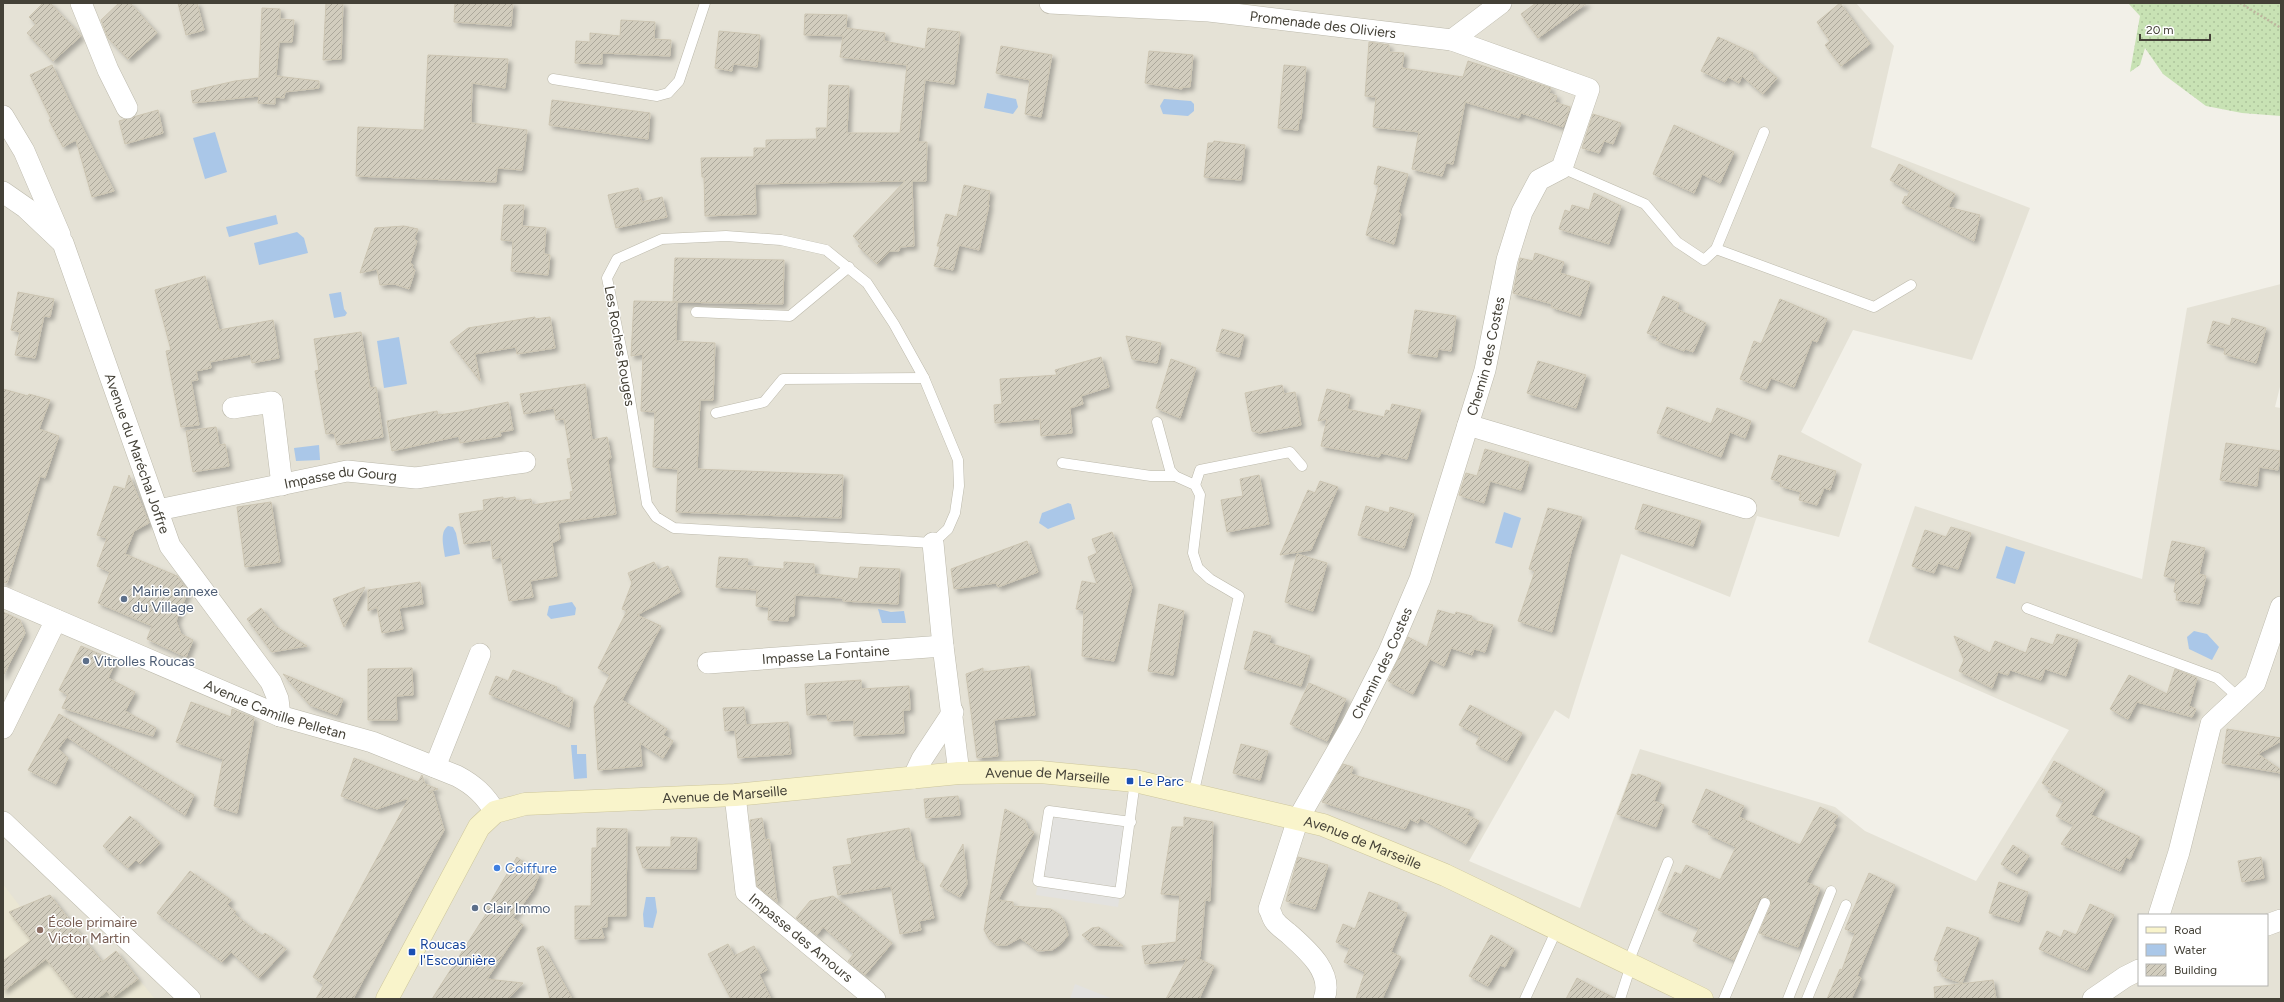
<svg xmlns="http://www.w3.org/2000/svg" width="2284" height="1002" font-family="Figtree,sans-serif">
  <defs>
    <pattern id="grass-dots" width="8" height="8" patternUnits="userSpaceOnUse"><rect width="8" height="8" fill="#c8e2b4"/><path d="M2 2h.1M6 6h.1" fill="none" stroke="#adc39b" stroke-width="1.8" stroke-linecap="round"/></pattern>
    <pattern id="building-hatch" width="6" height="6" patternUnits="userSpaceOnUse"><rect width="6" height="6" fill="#d2cdbe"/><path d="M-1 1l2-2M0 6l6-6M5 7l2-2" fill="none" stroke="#aca89b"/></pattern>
    <filter id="shadow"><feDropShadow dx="3.5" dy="3.5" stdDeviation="2" flood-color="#0004"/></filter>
  </defs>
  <rect width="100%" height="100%" fill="#f2f0e8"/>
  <path fill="#e5e2d6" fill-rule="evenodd" d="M3,3H1856L1894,46L1871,147L2030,208L1972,360L1853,330L1801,432L1862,464L1839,537L1757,516L1730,597L1621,554L1569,719L1555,710L1469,861L1580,908L1640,749L1835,807L1865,831L1976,881L2069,730L1868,642L1915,506L2142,579L2187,308L2281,284V383L2275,407L2281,408V999H3ZM2139,915H2267V985H2139Z"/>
  <path fill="#eae6d3" d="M3,884L22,909L50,895L102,961L116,951L155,999H3Z"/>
  <path fill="url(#grass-dots)" d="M2128,3H2281V116L2242,113L2206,106L2163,74L2145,48L2140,65L2130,72L2140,16Z"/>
  <g fill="#e3e2df">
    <path d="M1049,811L1131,822L1118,907L1036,895Z"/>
    <path d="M1075,984L1113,999H1070Z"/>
  </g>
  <g fill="#aac7e8">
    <path d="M987,93L1016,99L1018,107L1013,114L984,108Z"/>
    <path d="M1164,99L1191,101L1194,104V111L1188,116L1163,114L1160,106Z"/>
    <path d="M215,132L227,172L205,179L193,138Z"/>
    <path d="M276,215L278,224L229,237L226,227Z"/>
    <path d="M297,232L304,238L308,253L259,265L254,243Z"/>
    <path d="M341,292L344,309L347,313L345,316L334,318L329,294Z"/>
    <path d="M399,337L407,384L384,388L377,341Z"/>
    <path d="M319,445L320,460L296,461L294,448Z"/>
    <path d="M1068,503L1071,504L1075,519L1048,529L1039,523L1042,513Z"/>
    <path d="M1504,512L1521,518L1512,548L1495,543Z"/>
    <path d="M448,526L453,527L456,533L460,554L445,557C444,548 439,532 448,526Z"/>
    <path d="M2006,546L2025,552L2015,584L1996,578Z"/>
    <path d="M572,602L576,608L575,615L551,619L547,615L549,606Z"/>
    <path d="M878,609L891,612L904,611L906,623H882Z"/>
    <path d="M2194,631L2207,634L2219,647L2212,660L2189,649L2187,637Z"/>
    <path d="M571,745H577V754H586L587,778L574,779Z"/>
    <path d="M646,897H655L657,912L653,928L644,927L643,914Z"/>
  </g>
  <g fill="url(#building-hatch)" stroke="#ccc5b2" filter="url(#shadow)">
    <path d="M43,3H50L81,36L53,61L27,33L36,24L29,17Z"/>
    <path d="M119,3H130L157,33L128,59L108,38L101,20Z"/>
    <path d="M178,3H197L204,30L186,35Z"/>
    <path d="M326,3H343L341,59L323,60Z"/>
    <path d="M455,3H513L511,26L454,22Z"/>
    <path d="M1536,3H1587L1538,38L1521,14Z"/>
    <path d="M1840,3L1870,44L1841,66L1825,45L1830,41L1817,22Z"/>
    <path d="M262,8L280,9V19L294,20L292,42H279L276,76L319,81V88L285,92L284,98L275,97V104L258,103L259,96L193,103L191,91L235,81L259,78Z"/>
    <path d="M805,14L847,15L846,28L885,33L884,41L925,49L928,28L960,32L954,84L925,80L918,142H927L926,181H912L914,246L900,247L899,251H890L877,264L858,246L861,244L853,236L905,181L755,184L756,214L705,216L704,177H702L701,158L754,157V148H766V140L817,139L816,128H827L829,85L849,86L847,133H900L907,65L840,57L843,36L804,35Z"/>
    <path d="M621,20L655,22L654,39L671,40L670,56L602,53V64L575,63L576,41L590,42V33L620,36Z"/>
    <path d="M719,31L760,35L757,67L733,64L732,71L715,68Z"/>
    <path d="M1718,37L1753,53L1752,56L1777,78L1763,94L1742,76L1739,83L1728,77L1725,82L1701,71Z"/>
    <path d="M1369,42L1389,45V52L1404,53L1402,68L1463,77L1468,61L1551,88L1549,93L1557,96L1555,102L1570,107L1563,127L1521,113L1519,118L1465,102L1453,164L1446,163L1442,176L1412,169L1419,132L1373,127L1376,97L1365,96Z"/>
    <path d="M1001,46L1052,55L1041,117L1025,114L1030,80L996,73Z"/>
    <path d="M1149,51L1193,55L1190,87H1182V89L1145,83Z"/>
    <path d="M428,55L508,59L505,88L472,83L471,123L527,130L522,170L497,168L496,182L356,176L358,127L424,130Z"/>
    <path d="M52,65L72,107L114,191L92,197L76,140L63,147L49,120L51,119L30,75Z"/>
    <path d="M1284,65L1306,67L1301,119H1299L1298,130L1278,128Z"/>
    <path d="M552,100L650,113L648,139L549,125Z"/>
    <path d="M158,110L163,133L125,144L119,121Z"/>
    <path d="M1593,114L1621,123L1613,144L1604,141L1599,153L1582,148Z"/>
    <path d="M1674,125L1734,152L1720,183L1702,174L1694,193L1653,174Z"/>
    <path d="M1214,141L1245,145L1241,180L1204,177L1208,143H1213Z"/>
    <path d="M1899,164L1955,194L1948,207L1980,215L1974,241L1902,203L1905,196L1907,197L1910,191L1890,180Z"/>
    <path d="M1378,166L1408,174L1398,212L1401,214L1394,244L1366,235L1379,185L1374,184Z"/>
    <path d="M964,185L990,191L988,205H989L979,250L959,245L953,270L934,266L940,246H937L946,214L957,217Z"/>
    <path d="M638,188L642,202L662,197L667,217L616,228L608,195Z"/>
    <path d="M1594,193L1621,206L1609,244L1559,229L1565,210L1570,212L1572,205L1589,210Z"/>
    <path d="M504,205H524L522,226L546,228L544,254L550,255L548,275L511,271L513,241L501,240Z"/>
    <path d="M404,226L418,229L414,239L417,241L410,263L413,265L412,268L415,270L409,289L394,284L380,285L377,269L360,273L375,228Z"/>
    <path d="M1535,253L1564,262L1560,273L1590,282L1580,316L1551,307L1552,304L1513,293L1520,258L1533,261Z"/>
    <path d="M675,258L784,260L783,304L673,302Z"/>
    <path d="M205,276L219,330L273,320L279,358L252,363L251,354L210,362L211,368L196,371L198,380L191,381L199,425L181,427L166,351L171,350L155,290Z"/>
    <path d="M18,292L54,299L50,317L44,316L35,358L15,355L20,332L11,330Z"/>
    <path d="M1663,296L1679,303L1677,309L1706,323L1693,352L1685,349L1684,351L1656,340L1658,337L1647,333Z"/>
    <path d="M1780,299L1827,319L1817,342L1812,340L1794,387L1771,378L1766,389L1740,379L1754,341L1761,344Z"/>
    <path d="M634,301L677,302L676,341L715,343L713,400H700L697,469L843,475L841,518L676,512L678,469L653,467L655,412L641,411L643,354L631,356Z"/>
    <path d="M1415,310L1456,316L1451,351L1438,349L1437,357L1408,353Z"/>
    <path d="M535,317V319L550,317L555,348L517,354L516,347L475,354L480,381L450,342L468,328Z"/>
    <path d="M2232,318L2266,328L2256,363L2224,354L2225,348L2207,343L2213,321L2230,326Z"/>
    <path d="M1222,329L1244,335L1239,357L1216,351Z"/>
    <path d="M361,332L370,388L376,387L383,437L337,445L334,433L326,434L315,371L319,370L314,339Z"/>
    <path d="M1126,336L1161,343L1157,363L1132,359Z"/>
    <path d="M1101,357L1109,387L1081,396L1083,404L1070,408L1072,433L1041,436L1040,419L995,423L994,405L1002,404L1000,379L1057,375L1055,370Z"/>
    <path d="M1171,359L1196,368L1180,418L1156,408Z"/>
    <path d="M1538,361L1586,375L1576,408L1527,393Z"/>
    <path d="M585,384L592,440L607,437L611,458L608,461L616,514L558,523L560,539L552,543L557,576L530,581L533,597L509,601L501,557L493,559L491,540L464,544L459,514L484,510L483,500L503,497V499L515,497L516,501L531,499L532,505L571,499L570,492L573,491L567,459L571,458L564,419L556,420L554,408L524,414L520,394Z"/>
    <path d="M1282,385L1284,394L1295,392L1301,425L1260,433L1252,431L1245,393Z"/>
    <path d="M3,389L28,396L29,394L50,400L39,429L59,436L45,478L40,476L7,583L3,582Z"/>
    <path d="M1327,389L1350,395L1347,409L1384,417L1386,410L1390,411L1392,404L1421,410L1407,459L1381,453L1379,457L1321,446L1327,419L1318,421Z"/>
    <path d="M508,402L513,430L500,432L501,436L460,443L459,436L392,451L387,421L437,411L438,415L460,412Z"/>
    <path d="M1667,407L1711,424L1717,408L1751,421L1745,438L1730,432L1721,457L1657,433Z"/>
    <path d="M216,427L219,445L225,444L229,466L193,472L186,431Z"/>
    <path d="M2226,443L2281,451L2278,470L2259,467L2257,486L2220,480Z"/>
    <path d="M1485,449L1529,462L1521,490L1490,481L1484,503L1459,495L1466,473L1477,476Z"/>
    <path d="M1779,455L1836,471L1830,490L1824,488L1817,505L1799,500L1801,492L1780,486L1781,482L1771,479Z"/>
    <path d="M129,475L149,523L134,531L125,554L177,576L188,591L176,621L181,634L193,640L186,657L147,639L152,626L98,603L110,572L97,566L107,538L97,535L114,486L125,489Z"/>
    <path d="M1259,475L1269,524L1227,532L1221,500L1243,496L1240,479Z"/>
    <path d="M1320,481L1338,487L1311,550L1280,555L1308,490L1315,493Z"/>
    <path d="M271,502L280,562L245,567L237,507Z"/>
    <path d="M1643,504L1701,521L1693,546L1635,529Z"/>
    <path d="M1366,506L1389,513L1390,507L1414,514L1404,548L1358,535Z"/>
    <path d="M1548,508L1582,517L1571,552L1552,632L1518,621L1535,571L1529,569Z"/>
    <path d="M1951,527L1971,533L1958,569L1938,563L1934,573L1912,566L1925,530L1946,537Z"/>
    <path d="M1112,532L1132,587L1114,661L1082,656L1084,610L1076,609L1082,581L1097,584L1088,557L1097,553L1092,539Z"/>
    <path d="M1027,541L1038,572L998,587L996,583L954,589L951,569Z"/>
    <path d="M2172,541L2205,548L2199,574L2206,576L2199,604L2176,600L2177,593L2174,592L2176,579L2164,576Z"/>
    <path d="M1297,554L1327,563L1313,611L1285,602Z"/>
    <path d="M719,557L748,559L747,566L784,569V562L814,564V574L858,579L860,567L900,569L898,604L843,601V598L795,595L794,616H789L788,621L768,620L769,607L756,606L757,590L716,587Z"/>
    <path d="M654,562L658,570L668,566L680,592L637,615L661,626L622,700L667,729L663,735L673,741L663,758L640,743L642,766L598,770L594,707L610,675L598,668L627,611L622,609L632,583L628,573Z"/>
    <path d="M420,582L423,604L399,608L403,629L382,633L377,607L368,611V590Z"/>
    <path d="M365,587L344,627L333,599Z"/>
    <path d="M1159,604L1184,611L1173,675L1148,671Z"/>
    <path d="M261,608L275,626L307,646L272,652L247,619Z"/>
    <path d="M1438,610L1455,615L1456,612L1472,616V620L1493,625L1485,652L1474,649L1472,655L1451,648L1444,666L1430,659L1413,694L1388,681L1408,637L1427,647Z"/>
    <path d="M3,612L20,620L25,633L3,676Z"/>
    <path d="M1254,631L1271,636L1269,643L1310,656L1301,686L1244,669Z"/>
    <path d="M2057,634L2078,640L2066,676L2045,669L2041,680L2010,670L2008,675L1998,672L1992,688L1959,671L1964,660L1954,636L1990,653L1995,641L2026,653L2031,638L2053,645Z"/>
    <path d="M81,646L116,661L108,678L135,692L125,711L156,728L153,736L62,708L68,695L59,690Z"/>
    <path d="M1029,666L1035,715L994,720L998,756L977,758L966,674L983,668V672Z"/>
    <path d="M412,668L413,695L396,696L397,720H368V669Z"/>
    <path d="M2175,669L2197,678L2189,706L2196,709L2192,717L2137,702L2128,719L2110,709L2129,675L2167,694Z"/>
    <path d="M513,670L557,687L556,691L573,698L569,727L489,694L496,676L508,681Z"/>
    <path d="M283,674L343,699L337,715L310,705Z"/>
    <path d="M861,680V689L909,686L910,710H903L904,733L854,736V720L828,721L827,714L807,715L805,684Z"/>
    <path d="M1309,683L1346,699L1327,741L1290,724Z"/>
    <path d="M191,702L231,717L232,709L254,718L237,813L214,806L223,759L176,742Z"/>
    <path d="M1470,705L1522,733L1507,761L1476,744L1480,736L1459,725Z"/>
    <path d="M744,707L746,725L788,722L791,754L738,758L735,730L725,731L723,708Z"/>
    <path d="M59,714L194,795L185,815L67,737L58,749L68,758L56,784L28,770Z"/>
    <path d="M2227,729L2281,738V741L2258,754L2281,770V773L2222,763Z"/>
    <path d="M1241,744L1268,751L1260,780L1233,773Z"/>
    <path d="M354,758L418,782L422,775L425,784L438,789L428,792H433L444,830L353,999H316L324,985L313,977L409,798L377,809L341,796Z"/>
    <path d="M2054,761L2105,790L2091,815L2140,837L2130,859L2126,857L2120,871L2061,844L2074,825L2056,816L2064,801L2048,792L2051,788L2042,783Z"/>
    <path d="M1343,764L1353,767L1351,774L1470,810L1467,815L1479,821L1466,844L1420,818L1418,823L1410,819L1405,829L1322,802Z"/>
    <path d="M1632,774L1637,776L1638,774L1661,783L1654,801L1664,805L1656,827L1617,814Z"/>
    <path d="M1706,789L1744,806L1739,817L1800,845L1820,807L1838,816L1833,823L1836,825L1806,882L1820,888L1798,947L1759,933L1771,905L1770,899L1767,897L1761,898L1759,900L1734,960L1693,941L1699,928L1658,910L1675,872L1681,875L1686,865L1720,880L1736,847L1708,834L1710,830L1692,822Z"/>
    <path d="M958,796L960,815L926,818L924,799Z"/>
    <path d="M1005,809L1025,820L1028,829L1034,832L998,900L1013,902V906L1051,909L1060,915L1064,921L1068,935L1061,944L1052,950L1038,951L1020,938L1007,945H997L989,939L984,930Z"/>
    <path d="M130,816L160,843L140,864L136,860L128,868L103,846Z"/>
    <path d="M1184,817L1213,822L1210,901L1205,900L1200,957L1197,958L1214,966L1199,999H1166L1187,959L1145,964L1142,946L1176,942L1180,895L1161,894L1172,827H1184Z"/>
    <path d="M762,818L765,840L769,839L777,902L757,886L750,820Z"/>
    <path d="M597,828L627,829L626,916H607V927H601L604,938L575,939V906H591L592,848H597Z"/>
    <path d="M909,828L915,860L923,864L934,918L919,921L921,930L900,934L891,886L838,895L833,867L852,864L847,839Z"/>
    <path d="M671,837L697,838L696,869L643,868L636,847H671Z"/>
    <path d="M963,844L967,884L960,897L940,886Z"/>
    <path d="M2013,845L2029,856L2017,874L2001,864Z"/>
    <path d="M517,857L539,875L533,890L513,918L523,925L487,979L523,983L508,999H432L486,914L485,911Z"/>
    <path d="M1298,857L1328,865L1315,909L1286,901Z"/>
    <path d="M2261,857L2264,878L2242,882L2238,861Z"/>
    <path d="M190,871L231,900L227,905L236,912L234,914L262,936L265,933L286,949L259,978L231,952L222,962L157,913Z"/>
    <path d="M1869,873L1895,885L1857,976L1861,978L1851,999H1827L1840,969L1842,970L1855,933L1845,929Z"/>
    <path d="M1999,882L2028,892L2019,922L1989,913Z"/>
    <path d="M1369,892L1398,903L1396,909L1407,913L1391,952L1401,957L1382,999H1356L1365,972L1344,962L1350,948L1336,942L1343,924L1355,929Z"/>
    <path d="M50,895L102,962L116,951L138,979L112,998L107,991L97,999H77L46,959L3,991V961L31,940L9,912Z"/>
    <path d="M833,896L892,943L865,975L848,961L854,954L823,927L817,935L796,918L810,901Z"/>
    <path d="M2090,904L2114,915L2087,970L2039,949L2047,931L2061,938L2064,930L2076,935Z"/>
    <path d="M1099,927L1123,946L1094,945L1082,935L1092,928Z"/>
    <path d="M1947,927L1979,938L1962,983L1942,976V973L1937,971L1939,962L1934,960Z"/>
    <path d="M1491,935L1514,949L1505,967L1500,965L1488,986L1469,976Z"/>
    <path d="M728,944L734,956L754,946L767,970L759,974L771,999H731L708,954Z"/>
    <path d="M543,946L572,999H550L537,948Z"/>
    <path d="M1577,978L1614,998V999H1566Z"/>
    <path d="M1993,980L1996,999H1935L1934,987Z"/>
  </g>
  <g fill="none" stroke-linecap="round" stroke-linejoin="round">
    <defs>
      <g id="lane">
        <path d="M553,79L657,96L668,93L679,81L705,3"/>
        <path d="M1562,168L1645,204L1677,242L1704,260L1716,249L1764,132"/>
        <path d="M726,236L781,240L826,250L867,283L894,324L924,378L958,460L959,486L955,513L948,529L933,543L674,528L656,517L647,504L624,362L607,278L617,259L662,239Z"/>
        <path d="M1716,249L1874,307L1911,285"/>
        <path d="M696,312L790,316L849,267"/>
        <path d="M716,413L764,402L783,379L924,378"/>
        <path d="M1157,422L1170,470L1175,476"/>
        <path d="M1062,463L1151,476H1175L1195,485L1200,495L1193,553L1198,568L1210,579L1239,596L1193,795"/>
        <path d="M1195,485L1200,470L1290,452L1302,466"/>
        <path d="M2027,608L2217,678L2239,698"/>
        <path d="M1131,822L1049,811L1038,881L1120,893L1135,781"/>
        <path d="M1628,963L1668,862"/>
        <path d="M1525,999L1557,929"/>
        <path d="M1620,999L1631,965"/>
        <path d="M1724,999L1765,903"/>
        <path d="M1788,999L1831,891"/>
        <path d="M1807,999L1846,905"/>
      </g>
      <g id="street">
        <path d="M81,3L108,70L127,108"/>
        <path id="s1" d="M1050,3L1209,11L1452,40"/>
        <path d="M3,116L24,151L60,235"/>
        <path id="s2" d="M3,192L26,208L63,243L170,546L271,682L278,699L280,716"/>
        <path d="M233,408L272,402L282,485"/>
        <path d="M1468,425L1746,508"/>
        <path id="s3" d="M158,510L347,471L416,478L525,462"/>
        <path d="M933,543L943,646L959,773"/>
        <path id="s4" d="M3,597L280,716L372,742L457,776C474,785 485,795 495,812"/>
        <path id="s5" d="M708,663L943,646"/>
        <path d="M3,728L56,620"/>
        <path d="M435,767L480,654"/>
        <path d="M913,778L922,759L953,712"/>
        <path id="s6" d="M735,795L746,892L875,999"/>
        <path d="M3,822L190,999"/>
        <path d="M2159,915L2179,852L2211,724L2255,683L2281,607"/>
        <path d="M2267,925L2281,920"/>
        <path id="s7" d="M1324,999C1334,972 1306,949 1288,933C1283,929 1277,925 1274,920C1272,917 1271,912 1269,909L1298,819L1351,727L1388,654L1420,579L1485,370L1507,260L1522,212L1539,180L1562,168L1589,89L1452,40L1501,3"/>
        <path d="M2093,999L2125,977L2139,970"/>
      </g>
      <g id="secondary">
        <path id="s8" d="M387,999L479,827L495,812L525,804L735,795L959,773L1040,772L1135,781L1323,825L1445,875L1702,999"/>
      </g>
    </defs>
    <use href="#lane" stroke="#bcb9ab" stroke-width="11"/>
    <use href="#street" stroke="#bcb9ab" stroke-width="22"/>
    <use href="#secondary" stroke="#cdc69c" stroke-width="23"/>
    <path stroke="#bdb69e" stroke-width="2.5" stroke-dasharray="2 2" stroke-linecap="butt" d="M2240,3L2281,28"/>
    <use href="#lane" stroke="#fff" stroke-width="10"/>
    <use href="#street" stroke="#fff" stroke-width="21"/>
    <use href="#secondary" stroke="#f9f4cb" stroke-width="22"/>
  </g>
  <g fill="#5c6f8a" stroke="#fff" stroke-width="1.5">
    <circle cx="124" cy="599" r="4"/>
    <circle cx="86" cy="661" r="4"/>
    <circle cx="475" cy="908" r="4"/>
  </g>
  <g fill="#1a4fb4" stroke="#fff" stroke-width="1.5">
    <rect x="1126" y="777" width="8" height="8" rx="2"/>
    <rect x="408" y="948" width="8" height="8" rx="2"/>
  </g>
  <circle fill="#3f7fe0" stroke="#fff" stroke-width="1.5" cx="497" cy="868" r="4"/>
  <circle fill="#8d6e63" stroke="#fff" stroke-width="1.5" cx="40" cy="930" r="4"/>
  <g text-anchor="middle" stroke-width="3" stroke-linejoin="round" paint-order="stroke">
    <g font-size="14" fill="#444137" stroke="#fff">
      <text dy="5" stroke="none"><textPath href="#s1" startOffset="274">Promenade des Oliviers</textPath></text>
      <text transform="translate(620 346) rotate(80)" y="5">Les Roches Rouges</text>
      <text dy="5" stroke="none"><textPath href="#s7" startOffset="708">Chemin des Costes</textPath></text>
      <text dy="5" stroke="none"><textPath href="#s2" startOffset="302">Avenue du Maréchal Joffre</textPath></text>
      <text dy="5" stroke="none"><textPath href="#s3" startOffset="186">Impasse du Gourg</textPath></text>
      <text dy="5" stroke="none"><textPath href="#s5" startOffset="118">Impasse La Fontaine</textPath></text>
      <text dy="5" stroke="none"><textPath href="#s7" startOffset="383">Chemin des Costes</textPath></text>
      <text dy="5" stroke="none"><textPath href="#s4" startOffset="295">Avenue Camille Pelletan</textPath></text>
      <text dy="5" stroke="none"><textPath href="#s8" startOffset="772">Avenue de Marseille</textPath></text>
      <text dy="5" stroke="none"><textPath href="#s8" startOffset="448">Avenue de Marseille</textPath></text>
      <text dy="5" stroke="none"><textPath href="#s8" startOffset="1096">Avenue de Marseille</textPath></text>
      <text dy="5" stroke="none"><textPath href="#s6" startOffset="169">Impasse des Amours</textPath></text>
    </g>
    <g font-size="14" fill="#4e5e75" stroke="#fff" text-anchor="start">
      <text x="132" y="596">Mairie annexe<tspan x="132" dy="16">du Village</tspan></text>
      <text x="94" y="666">Vitrolles Roucas</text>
      <text x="483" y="913">Clair Immo</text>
    </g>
    <g font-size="14" fill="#164399" stroke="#fff" text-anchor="start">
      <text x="1138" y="786">Le Parc</text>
      <text x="420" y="949">Roucas<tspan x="420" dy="16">l'Escounière</tspan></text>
    </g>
    <g font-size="14" fill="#366cbe" stroke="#fff" text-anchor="start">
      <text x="505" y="873">Coiffure</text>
    </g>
    <g font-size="14" fill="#785e54" stroke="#fff" text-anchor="start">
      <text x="48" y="927">École primaire<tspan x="48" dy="16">Victor Martin</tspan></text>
    </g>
  </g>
  <rect width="2284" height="1002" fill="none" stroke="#444137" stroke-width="8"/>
  <rect x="2138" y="914" width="130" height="72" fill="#ffffff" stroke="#b4b3af"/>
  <rect x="2146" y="927" width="20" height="6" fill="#f9f4cb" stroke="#b4b3af"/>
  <text x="2174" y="934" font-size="12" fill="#444137">Road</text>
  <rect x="2146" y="944" width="20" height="12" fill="#aac7e8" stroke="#b4b3af"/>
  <text x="2174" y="954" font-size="12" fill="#444137">Water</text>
  <rect x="2146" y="964" width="20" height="12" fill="url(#building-hatch)" stroke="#b4b3af"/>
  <text x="2174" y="974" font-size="12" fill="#444137">Building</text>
  <path d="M2140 34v6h70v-6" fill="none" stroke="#444137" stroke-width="2"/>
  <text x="2146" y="34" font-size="12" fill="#444137" stroke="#ffffff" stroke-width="3" paint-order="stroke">20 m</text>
</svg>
